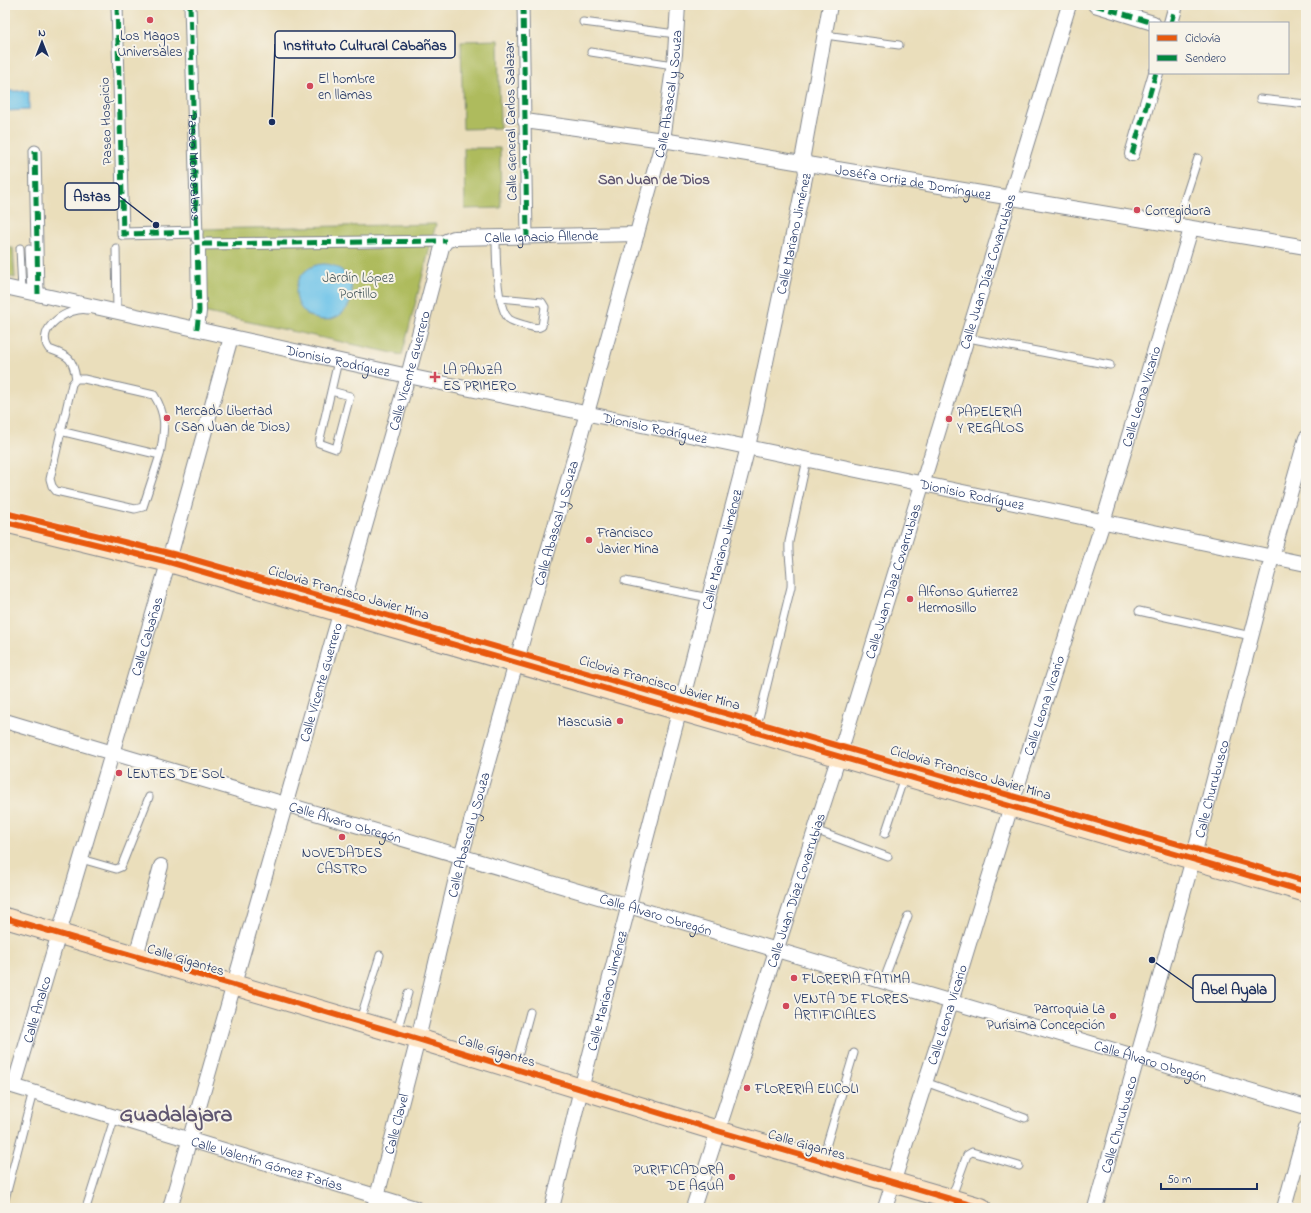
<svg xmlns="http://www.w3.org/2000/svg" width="1311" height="1213" font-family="'Indie Flower',sans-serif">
  <rect width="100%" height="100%" fill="#f7f3e8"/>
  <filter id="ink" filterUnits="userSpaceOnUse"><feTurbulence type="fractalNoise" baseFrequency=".025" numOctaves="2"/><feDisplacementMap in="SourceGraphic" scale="8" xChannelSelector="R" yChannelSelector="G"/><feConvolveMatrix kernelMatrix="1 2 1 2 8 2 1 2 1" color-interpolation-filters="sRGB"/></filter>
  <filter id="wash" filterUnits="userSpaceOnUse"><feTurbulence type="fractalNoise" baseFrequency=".012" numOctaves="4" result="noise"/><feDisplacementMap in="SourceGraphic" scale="16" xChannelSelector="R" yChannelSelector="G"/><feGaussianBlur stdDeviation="0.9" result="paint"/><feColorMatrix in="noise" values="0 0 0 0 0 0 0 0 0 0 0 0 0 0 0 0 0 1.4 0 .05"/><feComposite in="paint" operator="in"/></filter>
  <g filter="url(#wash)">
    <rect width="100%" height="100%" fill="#eadebb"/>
    <g fill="#aebb5d" stroke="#64755e">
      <path d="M498,40L500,128L463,129L461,41Z"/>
      <path d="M464,148H500L501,208L465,209Z"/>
      <path d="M436,224L402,355L203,312L202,229Z"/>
      <path d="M5,248H13L15,278L5,276Z"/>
    </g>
    <g fill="#6cc3e9" stroke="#4479a4">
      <path d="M5,91H29V110L5,111Z"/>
      <circle cx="324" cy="292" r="28"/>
    </g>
  </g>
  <g filter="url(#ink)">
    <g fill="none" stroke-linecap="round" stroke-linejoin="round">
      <defs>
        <g id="service">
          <path d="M583,22L676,34"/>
          <path d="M825,35L899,45"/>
          <path d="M591,52L673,65"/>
          <path d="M1260,99L1306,104"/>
          <path d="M1176,226L1198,158"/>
          <path d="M496,237C496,254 496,308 509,319C513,322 519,323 524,325C530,326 536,330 542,326L545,307L542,302L501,298"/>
          <path d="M20,248L22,291"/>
          <path d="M29,248L31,293"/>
          <path d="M116,248L117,312"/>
          <path d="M968,338L1110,365"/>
          <path d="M76,379C73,358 69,356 49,349C34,328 70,306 88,310"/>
          <path d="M331,391L350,396L336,449L319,443L338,361"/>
          <path d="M60,431L160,455L143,507L135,509L56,491L52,486L50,479L72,384L76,379H84L154,395C168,417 164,431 160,455"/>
          <path d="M625,581L709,598"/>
          <path d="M1139,611L1251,636"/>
          <path d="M756,730L791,587C792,572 788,558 789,542L807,459"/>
          <path d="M815,830L888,857"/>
          <path d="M885,834L904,777"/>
          <path d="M81,859L116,869L121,867L149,797"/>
          <path d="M883,982L908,916"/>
          <path d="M360,1020L380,955"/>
          <path d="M397,1031L408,993"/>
          <path d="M515,1068L530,1012"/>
          <path d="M925,1082L1025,1118"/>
          <path d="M822,1160L854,1053"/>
          <path d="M5,1199L33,1092"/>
          <path d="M951,1199L967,1155L972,1152L1019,1166"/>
          <path d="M87,1205L115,1116"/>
        </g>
        <g id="pedestrian">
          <path d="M117,5L123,234L197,232"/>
          <path id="s1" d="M190,5L197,238"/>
          <path d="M523,5L527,236"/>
          <path d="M35,151L38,294"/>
          <path d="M202,244L446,241"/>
        </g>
        <g id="minor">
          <path d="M1095,5L1153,23"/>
          <path d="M1171,23L1176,5"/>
          <path id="s2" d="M525,121L663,140L1306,247"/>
          <path d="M1132,154L1156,73"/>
          <path id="s3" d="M5,287L408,376L1306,564"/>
          <path d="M197,329L199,311L198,249"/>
          <path id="s4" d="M5,721L1306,1107"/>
          <path d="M136,956L161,866"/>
          <path id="s5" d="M6,1084L415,1208"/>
          <path id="s6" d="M14,1086L171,553L231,337"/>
          <path id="s7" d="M170,1208L408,376L442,247L446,241L454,238L637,234"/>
          <path id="s8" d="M374,1208L418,1039L461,857L587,413L663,140L675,54L678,5"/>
          <path id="s9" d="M552,1208L581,1089L748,447L806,173L803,155L830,5"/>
          <path id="s10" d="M693,1208L839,756L1069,5"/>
          <path id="s11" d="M885,1208L951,1002L1011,806L1103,522L1191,229"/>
          <path id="s12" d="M1095,1208L1193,859L1272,557L1306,438"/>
          <path d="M1284,1208L1306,1128"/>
        </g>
        <g id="secondary">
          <path d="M5,522L169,562L1306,892"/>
          <path d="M5,918L418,1039L718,1131L981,1208"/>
        </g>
      </defs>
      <use href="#service" stroke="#82868c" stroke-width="9"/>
      <use href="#pedestrian" stroke="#82868c" stroke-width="13"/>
      <use href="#minor" stroke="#82868c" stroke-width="16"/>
      <use href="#secondary" stroke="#82868c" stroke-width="22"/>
      <use href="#service" stroke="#fff" stroke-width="7"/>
      <use href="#pedestrian" stroke="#fff" stroke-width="11"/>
      <use href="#minor" stroke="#fff" stroke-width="14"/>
      <use href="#secondary" stroke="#fde5c5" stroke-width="20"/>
      <g stroke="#00873e" stroke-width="5" stroke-dasharray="10 5" stroke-linecap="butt">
        <path d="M117,5L123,234L197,232"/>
        <path d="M190,5L199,311L197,329"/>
        <path d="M523,5L527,236"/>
        <path d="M1095,5L1153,23"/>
        <path d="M1171,23L1176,5"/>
        <path d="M35,151L38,294"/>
        <path d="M1132,154L1156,73"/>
        <path d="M202,244L446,241"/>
      </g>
      <defs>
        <g id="cycleway">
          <path d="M5,513L185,557L1306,881"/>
          <path d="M5,522L169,562L1306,892"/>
          <path d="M5,918L418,1039L718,1131L981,1208"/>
        </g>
      </defs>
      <use href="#cycleway" stroke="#f7f3e8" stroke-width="8"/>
      <use href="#cycleway" stroke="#e8590c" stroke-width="6"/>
    </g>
  </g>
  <g fill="#d1495b" stroke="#f7f3e8" stroke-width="1.5">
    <circle cx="150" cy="20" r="4"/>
    <circle cx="310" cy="86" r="4"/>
    <circle cx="1137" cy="210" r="4"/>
    <path d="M433 371h4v4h4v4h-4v4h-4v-4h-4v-4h4z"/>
    <circle cx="167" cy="418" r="4"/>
    <circle cx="949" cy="419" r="4"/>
    <circle cx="589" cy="540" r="4"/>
    <circle cx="910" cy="599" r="4"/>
    <circle cx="620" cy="721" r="4"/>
    <circle cx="119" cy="773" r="4"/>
    <circle cx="342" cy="837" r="4"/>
    <circle cx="794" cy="978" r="4"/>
    <circle cx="786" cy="1006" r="4"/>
    <circle cx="1113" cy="1016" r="4"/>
    <circle cx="747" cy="1088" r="4"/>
    <circle cx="732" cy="1177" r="4"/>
  </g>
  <g text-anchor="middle" stroke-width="4" stroke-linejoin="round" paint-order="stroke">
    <g font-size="14" fill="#1b2f5e" stroke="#f7f3e8" text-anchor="start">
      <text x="150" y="40" text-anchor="middle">Los Magos<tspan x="150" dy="16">Universales</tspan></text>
      <text x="318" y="83">El hombre<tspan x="318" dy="16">en llamas</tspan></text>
      <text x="1145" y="215">Corregidora</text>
      <text x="443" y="374">LA PANZA<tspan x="443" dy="16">ES PRIMERO</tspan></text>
      <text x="175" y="415">Mercado Libertad<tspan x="175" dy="16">(San Juan de Dios)</tspan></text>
      <text x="957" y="416">PAPELERIA<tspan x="957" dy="16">Y REGALOS</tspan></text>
      <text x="597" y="537">Francisco<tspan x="597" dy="16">Javier Mina</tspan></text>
      <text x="918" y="596">Alfonso Gutierrez<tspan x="918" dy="16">Hermosillo</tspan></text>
      <text x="612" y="726" text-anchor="end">Mascusia</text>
      <text x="127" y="778">LENTES DE SOL</text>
      <text x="342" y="857" text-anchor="middle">NOVEDADES<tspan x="342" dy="16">CASTRO</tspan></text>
      <text x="802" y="983">FLORERIA FATIMA</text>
      <text x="794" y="1003">VENTA DE FLORES<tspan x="794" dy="16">ARTIFICIALES</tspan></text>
      <text x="1105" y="1013" text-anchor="end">Parroquia La<tspan x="1105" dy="16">Purísima Concepción</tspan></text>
      <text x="755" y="1093">FLORERIA ELICOLI</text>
      <text x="724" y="1174" text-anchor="end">PURIFICADORA<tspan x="724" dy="16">DE AGUA</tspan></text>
    </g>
    <g font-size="14" fill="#1b2f5e" stroke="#f7f3e8">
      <text dy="5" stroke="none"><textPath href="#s8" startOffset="1153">Calle Abascal y Souza</textPath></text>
      <text transform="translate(105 121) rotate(-92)" y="5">Paseo Hospicio</text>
      <text transform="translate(510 121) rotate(-91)" y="5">Calle General Carlos Salazar</text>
      <text dy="5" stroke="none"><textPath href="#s1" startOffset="162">Paseo Monosabios</textPath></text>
      <text dy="5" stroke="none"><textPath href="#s2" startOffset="393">Joséfa Ortiz de Domínguez</textPath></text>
      <text dy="5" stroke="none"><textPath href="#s9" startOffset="1004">Calle Mariano Jiménez</textPath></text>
      <text dy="5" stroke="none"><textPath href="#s7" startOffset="1102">Calle Ignacio Allende</textPath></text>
      <text dy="5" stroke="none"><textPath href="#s10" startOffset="982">Calle Juan Díaz Covarrubias</textPath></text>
      <text dy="5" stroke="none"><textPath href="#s3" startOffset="341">Dionisio Rodríguez</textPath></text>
      <text dy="5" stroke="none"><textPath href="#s7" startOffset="871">Calle Vicente Guerrero</textPath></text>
      <text dy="5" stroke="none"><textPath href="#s11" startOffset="851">Calle Leona Vicario</textPath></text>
      <text dy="5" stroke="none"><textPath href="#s3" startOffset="665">Dionisio Rodríguez</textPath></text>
      <text dy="5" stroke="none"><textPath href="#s3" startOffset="989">Dionisio Rodríguez</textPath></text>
      <text dy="5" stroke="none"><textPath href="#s8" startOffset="709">Calle Abascal y Souza</textPath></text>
      <text dy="5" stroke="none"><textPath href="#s9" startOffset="680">Calle Mariano Jiménez</textPath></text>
      <text dy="5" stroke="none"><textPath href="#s10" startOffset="658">Calle Juan Díaz Covarrubias</textPath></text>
      <text transform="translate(349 592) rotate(16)" y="5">Ciclovia Francisco Javier Mina</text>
      <text dy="5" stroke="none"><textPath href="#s6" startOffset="469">Calle Cabañas</textPath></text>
      <text dy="5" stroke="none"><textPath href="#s7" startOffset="547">Calle Vicente Guerrero</textPath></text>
      <text transform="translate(660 682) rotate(16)" y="5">Ciclovia Francisco Javier Mina</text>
      <text dy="5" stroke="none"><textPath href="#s11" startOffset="527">Calle Leona Vicario</textPath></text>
      <text transform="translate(971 772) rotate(16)" y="5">Ciclovia Francisco Javier Mina</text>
      <text dy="5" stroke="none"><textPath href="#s12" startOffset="435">Calle Churubusco</textPath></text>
      <text dy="5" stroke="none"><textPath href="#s4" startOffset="355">Calle Álvaro Obregón</textPath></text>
      <text dy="5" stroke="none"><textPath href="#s8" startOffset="385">Calle Abascal y Souza</textPath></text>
      <text dy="5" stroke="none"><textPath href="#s10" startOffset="334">Calle Juan Díaz Covarrubias</textPath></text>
      <text dy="5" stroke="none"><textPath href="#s4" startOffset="679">Calle Álvaro Obregón</textPath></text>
      <text transform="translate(186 959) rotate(17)" y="5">Calle Gigantes</text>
      <text dy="5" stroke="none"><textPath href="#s9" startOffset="224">Calle Mariano Jiménez</textPath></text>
      <text dy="5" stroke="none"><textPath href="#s6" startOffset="80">Calle Analco</textPath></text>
      <text dy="5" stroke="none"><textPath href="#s11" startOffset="203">Calle Leona Vicario</textPath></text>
      <text transform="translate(497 1050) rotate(17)" y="5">Calle Gigantes</text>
      <text dy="5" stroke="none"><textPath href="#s4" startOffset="1195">Calle Álvaro Obregón</textPath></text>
      <text dy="5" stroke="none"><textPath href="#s8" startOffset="87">Calle Clavel</textPath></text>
      <text dy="5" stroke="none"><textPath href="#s12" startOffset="87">Calle Churubusco</textPath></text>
      <text transform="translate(807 1144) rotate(16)" y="5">Calle Gigantes</text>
      <text dy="5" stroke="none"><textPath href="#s5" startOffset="273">Calle Valentín Gómez Farías</textPath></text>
    </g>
    <g font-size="14" fill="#47595e" stroke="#f7f3e8">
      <text x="358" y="282">Jardín López<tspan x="358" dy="16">Portillo</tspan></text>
    </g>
    <g font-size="15" font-weight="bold" fill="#5f5670" stroke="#f7f3e8">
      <text x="654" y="184">San Juan de Dios</text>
    </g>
    <g font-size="22" font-weight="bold" fill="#5f5670" stroke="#f7f3e8">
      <text x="176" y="1121">Guadalajara</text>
    </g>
  </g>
  <path fill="none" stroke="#1b2f5e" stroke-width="1.5" d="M272 122L275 44M156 225L119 196M1152 960L1193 989"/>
  <g fill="#1b2f5e" stroke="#f7f3e8" stroke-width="1.5">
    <circle cx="272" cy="122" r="4"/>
    <circle cx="156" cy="225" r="4"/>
    <circle cx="1152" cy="960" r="4"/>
  </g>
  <g fill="#f7f3e8" stroke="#1b2f5e" stroke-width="1.5">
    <rect x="275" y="31" width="180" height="27" rx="4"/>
    <rect x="65" y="183" width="54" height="27" rx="4"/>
    <rect x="1193" y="975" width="82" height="27" rx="4"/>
  </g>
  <g font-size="15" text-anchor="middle" font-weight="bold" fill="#1b2f5e">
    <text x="365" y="50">Instituto Cultural Cabañas</text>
    <text x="92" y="201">Astas</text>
    <text x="1234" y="994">Abel Ayala</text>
  </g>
  <rect width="1311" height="1213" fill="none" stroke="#f7f3e8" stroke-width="20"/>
  <rect x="1149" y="22" width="140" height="52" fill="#f7f3e8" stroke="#9fa5b1"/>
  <rect x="1157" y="35" width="20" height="6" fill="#e8590c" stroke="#9fa5b1"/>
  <text x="1185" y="42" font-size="12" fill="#1b2f5e">Ciclovía</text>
  <rect x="1157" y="55" width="20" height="6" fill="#00873e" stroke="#9fa5b1"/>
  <text x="1185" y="62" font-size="12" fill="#1b2f5e">Sendero</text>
  <g transform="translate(42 42)" stroke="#f7f3e8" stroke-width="3" paint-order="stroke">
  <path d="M0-3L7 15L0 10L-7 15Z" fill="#1b2f5e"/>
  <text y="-6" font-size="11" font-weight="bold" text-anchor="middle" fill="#1b2f5e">N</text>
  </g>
  <path d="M1161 1183v6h96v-6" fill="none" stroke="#1b2f5e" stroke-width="2"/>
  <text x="1167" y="1183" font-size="12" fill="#1b2f5e" stroke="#f7f3e8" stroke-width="3" paint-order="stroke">50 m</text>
</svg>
